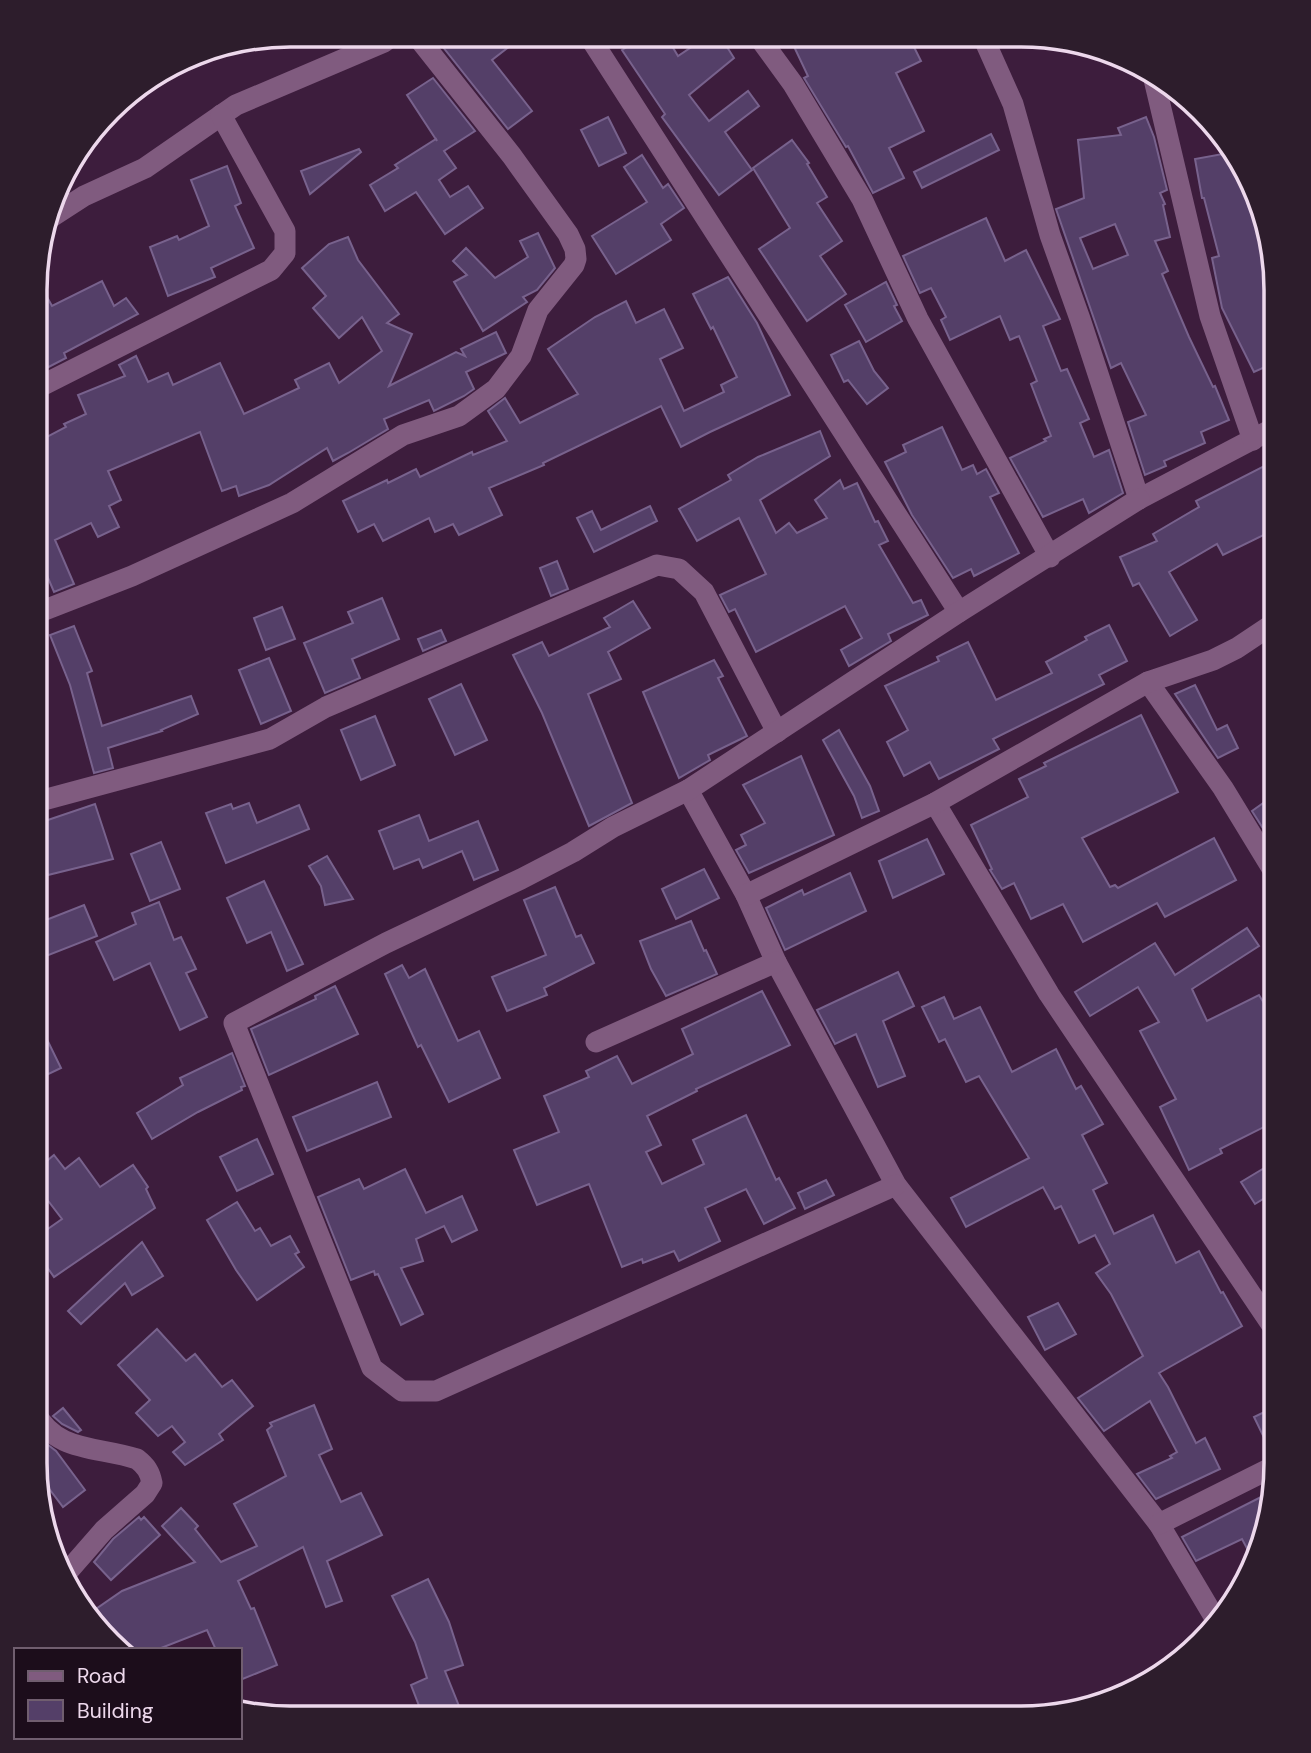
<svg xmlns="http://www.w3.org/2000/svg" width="1311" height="1753" font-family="'DM Sans',sans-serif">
  <rect width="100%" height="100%" fill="#3d1d3d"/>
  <g fill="#543f68" stroke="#78628d" stroke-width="2" fill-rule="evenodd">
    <path d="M438,35L523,36L492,60L532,111L508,129L435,37Z"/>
    <path d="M621,36H666L678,56L708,36H720L734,58L689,95L709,121L748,91L759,106L725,132L752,170L719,195L662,117L665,114L622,50L627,47Z"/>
    <path d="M789,36L909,37L921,61L896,73L924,131L889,148L904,178L873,193L848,146L846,147L804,78L808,76Z"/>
    <path d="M433,78L475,131L444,151L456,168L439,180L450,197L468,186L483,208L445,234L416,192L385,211L370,185L398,168L395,165L436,139L437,141L407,95Z"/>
    <path d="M608,117L626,153L599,166L581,130Z"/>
    <path d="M1146,117L1154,137L1167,190L1160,193L1165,204L1163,205L1170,237L1155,241L1168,271L1162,274L1189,337L1213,387L1215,386L1229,420L1201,432L1205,443L1164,461L1166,466L1145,475L1128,422L1146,415L1121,363L1111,368L1056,209L1084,198L1078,140L1121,135L1118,128ZM1115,224L1128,255L1093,269L1080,238Z"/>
    <path d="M991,134L999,150L922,188L914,172Z"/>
    <path d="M792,140L809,163L807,164L827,197L817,203L842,241L820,256L846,294L807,321L759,249L790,228L753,168Z"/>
    <path d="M359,149L361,152L310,194L301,171Z"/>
    <path d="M1228,153L1249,177L1264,238L1260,239L1272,291L1276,290V362L1254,372L1222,308L1212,258L1219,256L1204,198H1202L1195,159Z"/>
    <path d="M642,155L663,188L668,184L684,208L661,224L671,240L616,274L592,236L647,202L624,167Z"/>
    <path d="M227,166L241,203L235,206L254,248L211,268L215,277L168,296L150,247L177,236L179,240L209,226L191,180Z"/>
    <path d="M986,218L1005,261L1026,250L1060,319L1043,326L1061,371L1067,369L1089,419L1080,423L1094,457L1109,450L1123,493L1089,513L1083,499L1043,517L1010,458L1046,441L1044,439L1051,436L1031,384L1037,381L1019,336L1010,340L1000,316L950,340L941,320L946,317L931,288L920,293L903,256Z"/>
    <path d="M538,233L555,268L537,290L523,297L527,302L483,331L454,282L467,275L453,261L466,248L495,278L528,257L520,241Z"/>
    <path d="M348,237L358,260L399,314L387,323L412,334L389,386L456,352L465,356L461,349L496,332L506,353L466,372L474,389L464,396L434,411L429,400L384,419L388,429L348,453L333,461L327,448L269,485L239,496L236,486L222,491L200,432L108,471L121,500L109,506L119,527L98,537L91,523L55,540L74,584L54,592L37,552V442L66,427L64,424L86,414L78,395L125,376L119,365L136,356L148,382L168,373L173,385L220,363L244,414L299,388L295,380L329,363L339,383L382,351L362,317L339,338L313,308L326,296L302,268L329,244Z"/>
    <path d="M728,277L757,323L790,395L710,432L681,447L661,406L543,463L544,465L489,488L502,515L459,535L453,524L435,532L429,518L383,541L374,524L358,532L343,501L387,480L388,483L416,469L420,477L472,452L473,455L507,441L488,411L505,398L520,423L578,394L548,349L595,317L626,301L636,323L664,309L683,348L660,359L684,411L724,392L721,385L737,377L713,327L711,329L693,294Z"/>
    <path d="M37,279L52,306L102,281L114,306L126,298L138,314L64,353L66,358L37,373Z"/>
    <path d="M886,282L897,305L894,306L902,321L866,342L845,305Z"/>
    <path d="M859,341L874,371L888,388L867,404L848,380L844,382L831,355Z"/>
    <path d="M942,427L962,470L973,465L977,474L986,469L999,493L990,497L1019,553L974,576L971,569L953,578L912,515L885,462L906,452L903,445Z"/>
    <path d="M820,431L830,456L760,500L776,533L789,523L797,533L827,518L815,500L840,480L844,489L857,483L875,522L878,521L888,541L879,545L913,603L921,600L928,615L888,634L891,641L849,666L841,650L862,638L845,606L756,652L735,609L729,612L720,595L766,574L739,518L697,541L679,509L731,480L728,475L758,457Z"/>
    <path d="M1276,460V529L1223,555L1217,544L1169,572L1197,620L1170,636L1139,583L1133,586L1120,557L1157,541L1153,534L1199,507L1196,501Z"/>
    <path d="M650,506L657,521L594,552L577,518L592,511L601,530Z"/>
    <path d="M557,561L568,589L551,596L540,568Z"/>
    <path d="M382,598L399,639L352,659L360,678L325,693L304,643L353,623L348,612Z"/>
    <path d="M633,601L650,628L608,652L621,679L588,694L632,803L589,826L542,713L513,655L542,642L549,656L610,627L604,618Z"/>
    <path d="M282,607L295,639L266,650L254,618Z"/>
    <path d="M1109,625L1127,661L1099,675L1104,684L993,739L999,749L939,779L930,762L904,776L887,742L908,730L885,686L939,661L937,657L968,642L996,700L1052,673L1046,662L1087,640L1085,637Z"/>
    <path d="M74,626L92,671L87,673L102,726L191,696L198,714L161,730L162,731L108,748L113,768L94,773L70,685L50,635Z"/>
    <path d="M441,630L446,641L423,651L418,639Z"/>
    <path d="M269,658L291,711L261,724L239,670Z"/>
    <path d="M714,660L723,676L718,678L747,736L708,755L710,760L679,778L643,692Z"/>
    <path d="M461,684L487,740L455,755L429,699Z"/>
    <path d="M1195,685L1217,730L1227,725L1238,748L1218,758L1175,694Z"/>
    <path d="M1141,715L1178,792L1082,838L1110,887L1115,885L1118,888L1214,838L1236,880L1165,917L1157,903L1083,942L1063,904L1031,919L1014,883L1002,889L990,870L992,869L971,825L1028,797L1019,779L1046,766L1044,763Z"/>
    <path d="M375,716L395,765L361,780L341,730Z"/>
    <path d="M839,730L870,786L879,811L862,818L854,796L823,740Z"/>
    <path d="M801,756L834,835L749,873L736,850L746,845L741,835L765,823L743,785Z"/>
    <path d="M1276,794V843L1266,833L1252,811Z"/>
    <path d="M249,803L257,823L299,805L309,829L226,863L206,813L231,804L233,809Z"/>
    <path d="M95,804L113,859L48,875L36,839V824Z"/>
    <path d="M419,815L429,841L478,821L498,870L474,880L462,851L423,868L419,859L394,869L379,831Z"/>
    <path d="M927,839L944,874L893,898L879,861Z"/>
    <path d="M161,842L180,889L150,901L131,854Z"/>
    <path d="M327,856L353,899L325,905L321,886L309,866Z"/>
    <path d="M704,869L719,898L676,919L662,889Z"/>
    <path d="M850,873L866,911L785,950L766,908L802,890L804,895Z"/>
    <path d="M264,881L303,964L287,971L271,932L247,943L227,898Z"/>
    <path d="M555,887L576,937L581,935L594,963L544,988L547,995L507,1011L492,977L546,955L524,900Z"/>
    <path d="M159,902L174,940L181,937L196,969L186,973L207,1017L180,1030L150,963L114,980L96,942L136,924L132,913Z"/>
    <path d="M84,905L97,936L41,958L36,944V924Z"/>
    <path d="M691,921L704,951L706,950L717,974L666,996L651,969L640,941Z"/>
    <path d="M1247,928L1259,946L1192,989L1207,1021L1259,995L1276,1023V1121L1220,1149L1222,1153L1189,1170L1160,1107L1176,1099L1140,1031L1159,1022L1138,987L1090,1016L1075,992L1155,943L1175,975Z"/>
    <path d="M402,965L409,978L425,969L458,1041L479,1031L500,1078L449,1102L421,1045L418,1047L385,974Z"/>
    <path d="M898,972L914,1006L883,1021L905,1076L878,1087L856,1034L835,1044L817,1010Z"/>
    <path d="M335,986L358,1034L269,1075L251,1029L316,999L315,996Z"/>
    <path d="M762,991L790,1045L696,1089L697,1091L647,1116L661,1145L646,1152L662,1184L704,1164L693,1140L746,1115L776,1180L779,1178L795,1208L764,1224L746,1189L705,1208L720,1241L679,1261L674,1251L643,1263L642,1259L622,1267L589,1184L537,1205L514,1150L559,1132L544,1096L589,1077L586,1071L617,1056L632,1084L693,1054L682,1029Z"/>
    <path d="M944,997L954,1019L980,1007L1012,1072L1056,1049L1076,1089L1081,1086L1103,1124L1082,1135L1107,1183L1093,1190L1114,1234L1153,1215L1176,1263L1199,1251L1221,1293L1223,1292L1242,1326L1159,1373L1168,1387L1196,1443L1205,1438L1220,1469L1156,1499L1137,1474L1172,1458L1170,1456L1177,1452L1150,1401L1104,1431L1078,1398L1143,1356L1111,1294L1096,1273L1110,1264L1095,1235L1079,1243L1061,1206L1055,1209L1043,1187L966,1227L951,1198L1029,1158L979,1076L966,1082L945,1039L939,1042L922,1007Z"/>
    <path d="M36,1017L61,1068L36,1080Z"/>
    <path d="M232,1053L245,1086L241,1087L242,1090L198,1112L152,1139L137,1113L183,1085L180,1078Z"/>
    <path d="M377,1082L391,1117L307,1151L293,1117Z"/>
    <path d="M257,1139L273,1174L237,1191L220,1157Z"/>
    <path d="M54,1155L65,1169L79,1158L100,1187L133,1165L148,1187L146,1189L155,1208L54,1277L35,1250V1238L62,1219L36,1185V1170Z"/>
    <path d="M1276,1161V1191L1255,1204L1241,1182Z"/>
    <path d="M405,1169L426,1213L462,1196L477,1230L452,1242L444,1226L416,1239L423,1261L401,1268L423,1314L401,1325L378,1274L375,1275L374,1271L351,1280L318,1197L359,1179L364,1189Z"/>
    <path d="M826,1180L834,1195L805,1209L798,1193Z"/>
    <path d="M237,1202L255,1231L260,1228L271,1246L290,1236L299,1252L295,1254L304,1267L257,1300L236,1270L207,1220Z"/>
    <path d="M142,1242L163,1276L132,1295L125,1283L81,1324L68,1311Z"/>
    <path d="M1058,1303L1076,1334L1045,1350L1028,1317Z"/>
    <path d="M157,1329L186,1361L195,1354L222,1387L232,1380L253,1406L219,1434L223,1440L185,1465L173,1452L185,1442L172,1426L158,1436L136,1413L150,1400L118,1365Z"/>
    <path d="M314,1405L332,1449L319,1455L341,1502L361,1493L382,1535L327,1561L342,1601L326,1607L303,1547L238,1581L251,1609L254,1608L277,1665L240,1680V1650H216L207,1630L156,1650H126L93,1611L122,1591L195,1562L162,1526L181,1508L198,1526L195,1529L221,1562L257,1546L234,1504L286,1476L267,1430L272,1426L270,1423Z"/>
    <path d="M1275,1407V1453L1272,1454L1254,1417Z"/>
    <path d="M63,1408L81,1430L78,1432L62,1424L53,1416Z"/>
    <path d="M35,1435L56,1451L85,1490L63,1507L47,1486L42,1491L35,1463Z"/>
    <path d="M1271,1492L1250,1554L1242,1539L1196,1561L1182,1537Z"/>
    <path d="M139,1517L141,1520L144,1517L160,1535L111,1580L94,1562L113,1539Z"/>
    <path d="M428,1579L449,1622L463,1665L445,1671L463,1716H423L411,1685L427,1678L415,1642L392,1596Z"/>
  </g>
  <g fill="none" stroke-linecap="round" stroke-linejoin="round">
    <g stroke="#805b7f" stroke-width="21">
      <path d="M589,36L959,612"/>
      <path d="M758,36L793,84L862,199L918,319L1050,557"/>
      <path d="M983,37L1013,104L1050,235L1080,319L1139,499L1276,427"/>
      <path d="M1153,75L1210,316L1253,440"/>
      <path d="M50,218L84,196L145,168L236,105L384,42L393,35"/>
      <path d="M37,388L271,270L285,253V231L221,115"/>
      <path d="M37,613L132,576L292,503L403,435L459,416L496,389L521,356L538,310L574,265L576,259L575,249L568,234L512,156L416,35"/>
      <path d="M1148,682L1223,788L1276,875"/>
      <path d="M688,790L746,895L776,962L896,1185L1159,1524L1216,1620"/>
      <path d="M36,802L270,739L326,707L657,565L679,569L704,592L777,732"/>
      <path d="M935,803L1049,994L1275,1330"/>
      <path d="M746,895L935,803L1148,682L1213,660L1237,648L1276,622"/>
      <path d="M596,1042L776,962"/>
      <path d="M896,1185L436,1391H402L372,1368L234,1023L386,943L521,879L573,852L613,827L688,790L959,612L1139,499"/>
      <path d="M35,1412C56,1453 98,1446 137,1459C146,1466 150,1472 152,1483L145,1494L104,1530L63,1577"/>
      <path d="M1159,1524L1275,1466"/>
    </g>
  </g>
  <path d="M0 0H1311V1753H0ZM290 47H1021A243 243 0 0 1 1264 290V1463A243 243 0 0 1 1021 1706H290A243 243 0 0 1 47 1463V290A243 243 0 0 1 290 47Z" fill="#2d1d2c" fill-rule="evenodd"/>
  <path fill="none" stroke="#edd8ec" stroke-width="3.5" d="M290 47H1021A243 243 0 0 1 1264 290V1463A243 243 0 0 1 1021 1706H290A243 243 0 0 1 47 1463V290A243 243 0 0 1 290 47Z"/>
  <rect x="14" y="1648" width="228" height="91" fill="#1c0d1b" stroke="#705e6f" stroke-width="2"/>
  <rect x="28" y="1671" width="35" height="10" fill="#805b7f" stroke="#705e6f" stroke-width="2"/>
  <text x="77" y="1683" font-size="21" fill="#edd8ec">Road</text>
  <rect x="28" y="1700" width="35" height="21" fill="#543f68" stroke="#705e6f" stroke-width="2"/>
  <text x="77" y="1718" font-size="21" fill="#edd8ec">Building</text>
</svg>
